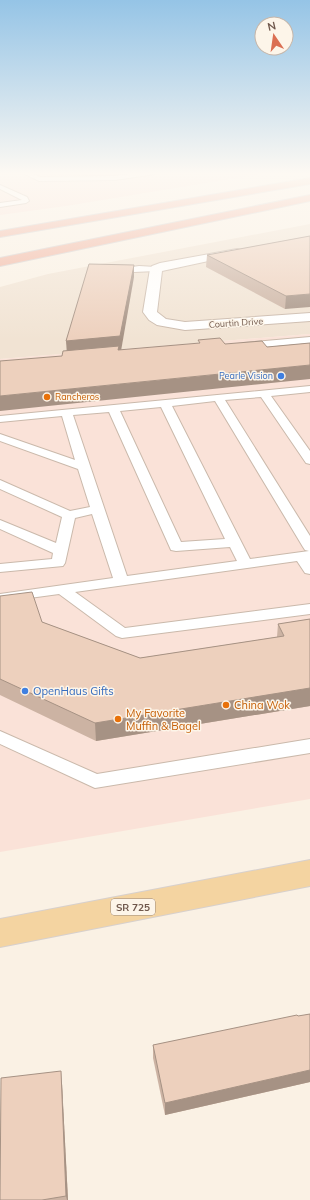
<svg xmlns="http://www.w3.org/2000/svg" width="310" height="1200" font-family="Mulish,sans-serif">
  <rect width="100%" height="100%" fill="#faf1e4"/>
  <path fill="#f1e3d3" d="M310,224V334L0,359V287L48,274Z"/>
  <g fill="#fae2d8">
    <path d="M0,172H272L66,206L0,215Z"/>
    <path d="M310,334V799L0,852V359Z"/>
  </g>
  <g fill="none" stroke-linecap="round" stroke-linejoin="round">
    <defs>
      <g id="service">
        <path d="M21,172H28L40,177L115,176L145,172H158L155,174L115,180L39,181Z"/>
        <path d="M0,185L27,197L29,201L26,203L0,207V203L22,200L0,189Z"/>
        <path d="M139,266L156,267L160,269L156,271L134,272L113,275L109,273L118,269Z"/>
        <path d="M310,337V343L244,349L239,346L244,343Z"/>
        <path d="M310,386V392L271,396L310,451V464L306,463L261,397L225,400L310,536V574L305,573L297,561L75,592L125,628L310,604V614L122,638L116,636L59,594L0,602V594L113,578L92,514L75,518L65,563L63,566L0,572V564L52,559L53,553L0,529V520L56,543L62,517L0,489V480L70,511L90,507L78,469L0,441V434L75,460L62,416L0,422V416ZM215,401L303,547L305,550L309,551L250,559L172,406ZM161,407L225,539L181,542L120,411ZM109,412L171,550L176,551L230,547L237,561L127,576L73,415Z"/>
        <path d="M0,731L97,774L310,739V753L95,788L0,744Z"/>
      </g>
      <path id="minor" d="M237,249L241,250L243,252L241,254L162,271L157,312L166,319L185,322L310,313V321L185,330L157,325L149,320L143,312L150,269L152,266L160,263Z"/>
      <path id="primary" d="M310,860V886L0,947V919Z"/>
      <g id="motorway">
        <path d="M310,178V184L0,237V231Z"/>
        <path d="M310,195V201L0,266V258Z"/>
      </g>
    </defs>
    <use href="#service" stroke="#cab9ab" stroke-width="2"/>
    <use href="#minor" stroke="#cab9ab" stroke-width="2"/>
    <use href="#primary" stroke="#d7d0cd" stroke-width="2"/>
    <use href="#motorway" stroke="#d7d0cd" stroke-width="2"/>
    <use href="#service" fill="#fff" fill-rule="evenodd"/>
    <use href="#minor" fill="#fff" fill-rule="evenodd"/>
    <use href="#primary" fill="#f4d4a1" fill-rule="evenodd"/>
    <use href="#motorway" fill="#f0b39f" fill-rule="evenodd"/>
  </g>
  <g fill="#ccb3a3">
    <path d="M310,236L285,309L206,267L207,255Z"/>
    <path d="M0,596L42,622L140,658L277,637L278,624L310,619V706L96,741L0,695Z"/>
    <path d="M310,1014V1082L165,1115L153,1058V1045Z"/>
    <path d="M62,1084L68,1200H0Z"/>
  </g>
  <g fill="#a69284">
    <path d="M134,265V277L121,351L67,355L66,341Z"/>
    <path d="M310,294V307L285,309L286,296Z"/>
    <path d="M310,365V379L0,411V396Z"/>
    <path d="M310,688V706L96,741L95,723Z"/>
    <path d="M310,1070V1082L165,1115V1103Z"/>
    <path d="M61,1071L62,1084L68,1200H67L66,1196Z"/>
  </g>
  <g fill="#edd0bd" stroke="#a69284">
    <path d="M310,236V294L286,296L207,255Z"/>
    <path d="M89,264L134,265L120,336L66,341Z"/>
    <path d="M220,338L225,344L262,341L267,347L310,343V365L0,396V361L62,356L63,351L119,346L118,350L200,343L198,340Z"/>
    <path d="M32,592L42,622L140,658L284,636L278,624L310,619V688L95,723L0,679V596Z"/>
    <path d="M310,1014V1070L165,1103L153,1045L297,1015L298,1016Z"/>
    <path d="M61,1071L66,1196L42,1200H0L1,1078Z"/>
  </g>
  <linearGradient id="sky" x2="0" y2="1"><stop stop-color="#95c4e6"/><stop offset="0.51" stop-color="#fdf9f3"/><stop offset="1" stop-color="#fdf9f3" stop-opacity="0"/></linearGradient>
  <rect width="310" height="340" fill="url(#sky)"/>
  <g fill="#3f7fe0" stroke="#fdf5e9" stroke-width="1.5">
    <circle cx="281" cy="376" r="4"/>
    <circle cx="25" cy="691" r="4"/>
  </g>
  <g fill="#e8710a" stroke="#fdf5e9" stroke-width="1.5">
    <circle cx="47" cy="397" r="4"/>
    <circle cx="226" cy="705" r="4"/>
    <circle cx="118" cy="719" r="4"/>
  </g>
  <g text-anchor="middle" stroke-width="3" stroke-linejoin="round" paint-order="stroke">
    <g font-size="9" fill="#70584c" stroke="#fdf5e9">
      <text transform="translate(236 323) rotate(-4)" y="3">Courtin Drive</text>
    </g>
    <g font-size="9" fill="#366cbe" stroke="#fdf5e9" text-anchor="end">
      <text x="273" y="379">Pearle Vision</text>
    </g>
    <g font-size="9" fill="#c56008" stroke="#fdf5e9" text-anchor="start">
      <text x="55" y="400">Rancheros</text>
    </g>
    <rect fill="#fdf5e9" stroke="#9a877b" stroke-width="1" x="111" y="899" width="44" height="16" rx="3"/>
    <g font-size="10" font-weight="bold" fill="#70584c">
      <text x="133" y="911">SR 725</text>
    </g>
    <g font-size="11" fill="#366cbe" stroke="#fdf5e9" text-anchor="start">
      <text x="33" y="695">OpenHaus Gifts</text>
    </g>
    <g font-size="11" fill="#c56008" stroke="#fdf5e9" text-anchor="start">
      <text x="234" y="709">China Wok</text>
      <text x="126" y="717">My Favorite<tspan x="126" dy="13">Muffin &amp; Bagel</tspan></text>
    </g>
  </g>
  <g transform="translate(274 36) rotate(347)"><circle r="19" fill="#fdf5e9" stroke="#c5b6aa"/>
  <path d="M0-3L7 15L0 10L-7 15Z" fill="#db6f52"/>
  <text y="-6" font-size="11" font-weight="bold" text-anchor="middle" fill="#70584c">N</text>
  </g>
</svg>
